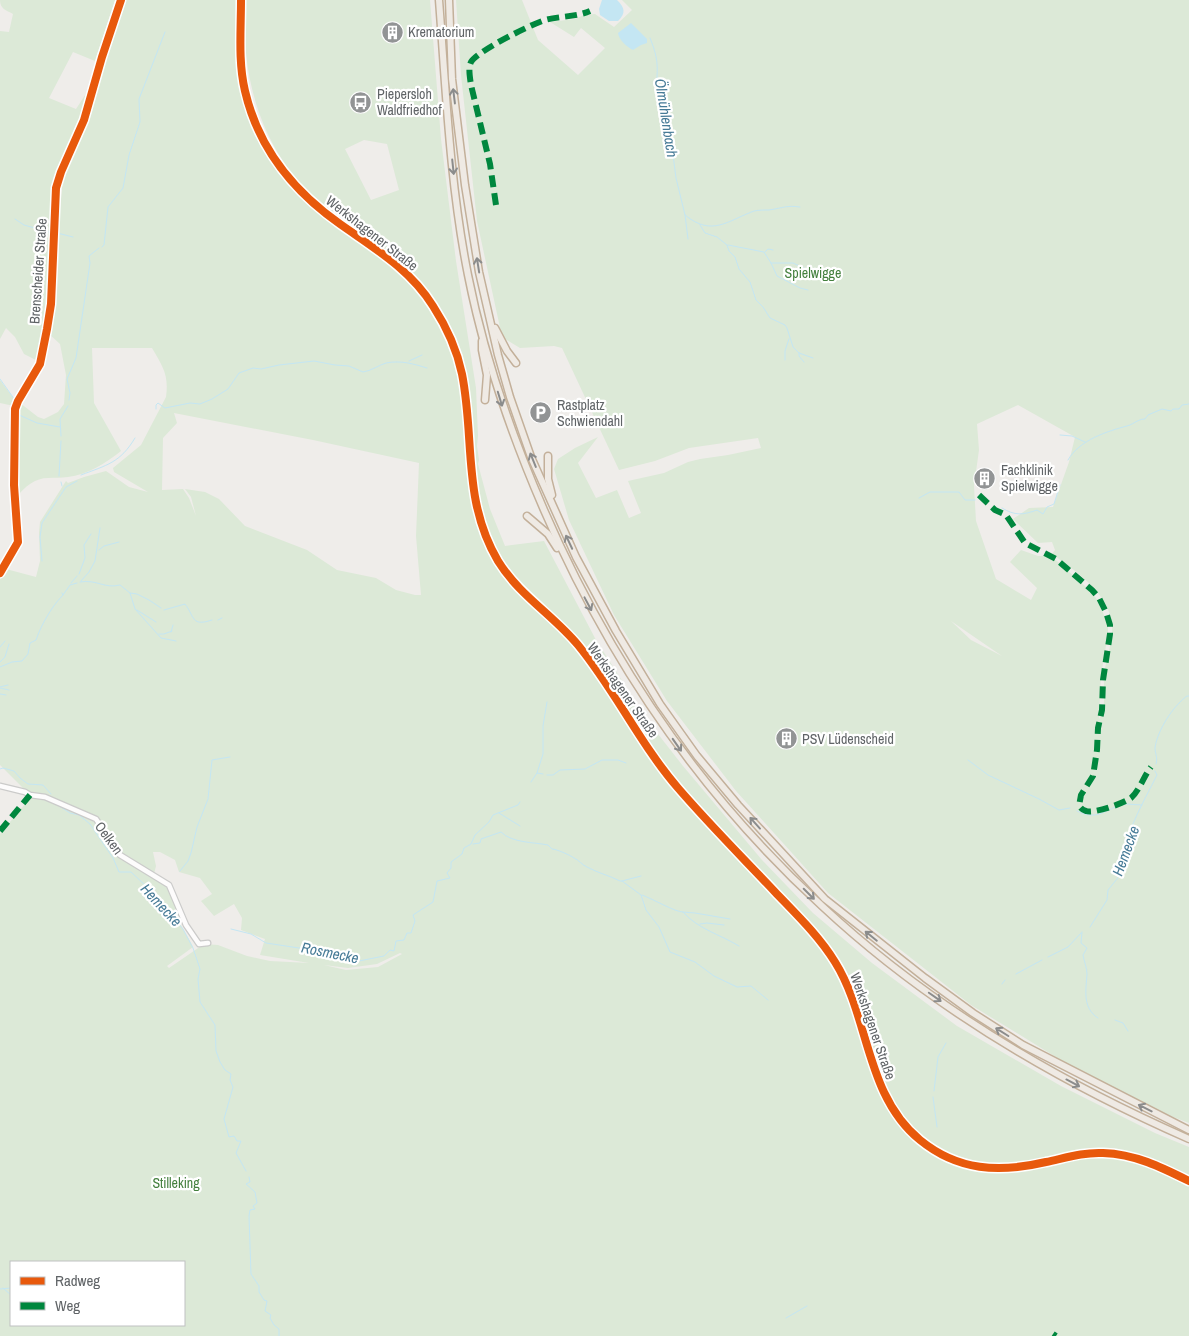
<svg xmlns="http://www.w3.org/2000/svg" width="1189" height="1336" font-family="'Archivo Narrow',sans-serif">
  <rect width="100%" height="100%" fill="#efedea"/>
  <g fill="#dce9d7" fill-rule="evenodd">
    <path d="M0,0H115L95,61L73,52L49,98L76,109L100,72L125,0H239L237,47L239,65L262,141L301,191L365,239L367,236C349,223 329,210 312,195C273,159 251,106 246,53C244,36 245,17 245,0H430L441,139L456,261L476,388L478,436L477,446L479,460L478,464L490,509L505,546L544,541L596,640L647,720L683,766L762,860L813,913L872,963L957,1026L1061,1086L1155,1133L1189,1147V1336H0V834L30,798L38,796L93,818L119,856L169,888L180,915L177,917C181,927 189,938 193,947L167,966L169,968L204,944L218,945L247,956L270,961L309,963L260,955L265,939L241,930L242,918L234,904L214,916L201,901L212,894L200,878L179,872L175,860L160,852H153L156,866L154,874L120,853L97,817L45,796L26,791L0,765V579L6,569L36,577L40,561L39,533L40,522L66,481L68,483L84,477L106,471L129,487L148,492L114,472L113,468L141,445L166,397C169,375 163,367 152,348H92L94,403L121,451C106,463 87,475 68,477C54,479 42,475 30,484C25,487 22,491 18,495L17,416L20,403L38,417L44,419L58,412L64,404L66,375L60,344L48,333L62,188C46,213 49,271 46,302C44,322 40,341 36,360L24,354L15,337L6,328L0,339V31L9,32L13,14C6,10 0,9 0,0ZM364,140L387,144L399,190L371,200L345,149ZM174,413L313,440L419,463L416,536L421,595H415L396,590L376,578L337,570L307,550L245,526L219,499L205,492L185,489L191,497L196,516L189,498L183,489L162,490L163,438L177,423ZM400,953L402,954L378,967L346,970L324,965L348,968L377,964ZM11,1262H184V1325H11Z"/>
    <path d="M456,0H522L538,40L578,75L605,48L581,28L574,37L550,22L575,19L584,15L595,14L614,27L632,10L622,0H1189V1123L1168,1115L1077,1070L971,1005L828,893L736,791L667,701L614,615L569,520L554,469L558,459L575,448L598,437L578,463L596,498L617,490L629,518L641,513L628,481L664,473L688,462L700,459L728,455L761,448L758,438L689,448L655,461L619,470L562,348L554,346L520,348L502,337L477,221L461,75ZM1018,405L1075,437L1069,462L1053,507L1029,508L1013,519L1038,543L1052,542L1055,550L1052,554C1077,572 1115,597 1112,633C1111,647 1106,660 1104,674C1103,689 1107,706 1099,719L1101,675L1108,634V625L1100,605L1096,598L1085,586L1057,561L1048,556H1038L1021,550L1010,562L1037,588L1031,600L996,579L976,521L974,486L979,450L977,424ZM951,621L1002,656L971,640Z"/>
    <path d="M0,380L15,400L14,406L0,403Z"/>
  </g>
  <g fill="#c4e6f3">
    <path d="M602,0H617C625,8 626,13 618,21H609L600,15L599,9Z"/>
    <path d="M631,23L647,39V43L641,45L633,50C627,47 619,40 618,33Z"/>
  </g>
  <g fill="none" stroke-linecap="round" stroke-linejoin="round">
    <g stroke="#c4e6f3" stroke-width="1">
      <path d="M650,38C656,53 658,61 657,77C657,81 658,84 658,89L661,92V98L665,102L664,119L673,155L676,178L685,215C712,237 727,221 754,211C759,210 764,210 769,210C783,208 786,205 800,207"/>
      <path d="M685,215L688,239"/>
      <path d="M15,219L24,225L49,232"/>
      <path d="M700,225L705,233L717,237L727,245L729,251L735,257L739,269L750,282L756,300L763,307L770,318L785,325L787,328L793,347L799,353L813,358"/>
      <path d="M57,233L73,237"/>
      <path d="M728,245L764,252L771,263L777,276L800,288L808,290"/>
      <path d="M102,247L104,245L108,207L123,188L129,155L140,122L139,99L165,32"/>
      <path d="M765,252L768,249L773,250"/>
      <path d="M771,263H793L808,270"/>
      <path d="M799,353V356L804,362"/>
      <path d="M785,360V351L789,339"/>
      <path d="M409,361L422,355"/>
      <path d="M0,379L15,400L12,412"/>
      <path d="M69,400L70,393L67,379L76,358L90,263L89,256L99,248"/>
      <path d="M156,409V405L158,403L165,408L190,403L200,404L212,399L228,389L239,373L253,368L261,369L279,365L314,361L335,365L349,366L363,372C371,371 379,365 386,363C401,360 414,364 427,368"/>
      <path d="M17,414L37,423L60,427"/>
      <path d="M1060,435L1072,436L1085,442"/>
      <path d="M61,436L60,419L68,406"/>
      <path d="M1068,460C1079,440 1108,431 1127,426C1134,424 1138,419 1145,419L1148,415L1162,409L1171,411L1173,409H1179L1182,405L1189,404"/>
      <path d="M81,475C107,465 120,463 135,438"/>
      <path d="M59,476L61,441"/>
      <path d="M61,482L62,486"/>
      <path d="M919,498L930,492H959L965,500H975"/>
      <path d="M1002,508C1015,516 1023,515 1037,510L1043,514L1047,507L1054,504L1060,485"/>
      <path d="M99,550L104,546L119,542"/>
      <path d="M42,561L40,537L42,523L66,487L77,481"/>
      <path d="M79,574L85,558L84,545L91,534"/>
      <path d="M81,581L89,572L95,561L100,528"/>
      <path d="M80,582C97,579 104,589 120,585L130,593L137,594L149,600L161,608"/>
      <path d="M71,583L77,576"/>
      <path d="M130,593L135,609L161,638L176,641"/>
      <path d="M63,595L70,585L77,583"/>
      <path d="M137,610L156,622"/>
      <path d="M164,610L185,604C195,617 191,627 212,620"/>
      <path d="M218,620L222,618"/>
      <path d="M171,632L173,625"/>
      <path d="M159,634H164L172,631"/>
      <path d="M0,647L5,641"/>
      <path d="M0,662L5,657L9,644"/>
      <path d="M0,667L12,662L22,661L28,654L30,643L36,640C41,625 52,606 63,595L62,593"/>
      <path d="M0,687L8,685"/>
      <path d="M0,688L9,690"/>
      <path d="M0,694L6,695"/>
      <path d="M968,760L988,775L1039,799L1059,810L1070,808"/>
      <path d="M1156,764C1158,758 1155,753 1155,748C1157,731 1173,706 1187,696H1189"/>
      <path d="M0,769L3,768L14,771L20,778L28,784L43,785L51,794"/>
      <path d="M537,773L543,754V726L547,702"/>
      <path d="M547,775H553L560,770L585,769L602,760H618L626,763"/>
      <path d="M531,782L537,773L543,774"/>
      <path d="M56,804L70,813L79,815L90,824L113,858L119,872H131L146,886L145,888L150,890L183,929L193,948L200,969L198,979L200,1002L215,1025L216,1051L220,1062L225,1070L231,1074L230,1080L233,1087L224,1119L229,1137L234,1136L237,1141H241L236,1153L246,1171"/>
      <path d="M1077,811C1099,822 1105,808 1126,804C1131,804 1137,805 1142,805"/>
      <path d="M499,813L520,826"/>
      <path d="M473,844L480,843L481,839L501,832C512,843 533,842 548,845L552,849C556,849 570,855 574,858C579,860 582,865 587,867C598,873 608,875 620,881H622L641,895L646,910L659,927L670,952L695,962L714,976L737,987L751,986L768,1000"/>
      <path d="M180,871L188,861L191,853L197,827L208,799L212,760L230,757"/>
      <path d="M622,881L641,876"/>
      <path d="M642,895C653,899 675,912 683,912C698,929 719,934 739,946"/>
      <path d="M683,912L695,913L730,919"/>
      <path d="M700,924L707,923L724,925"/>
      <path d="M1090,927L1107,900L1108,890L1121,874C1118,846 1144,801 1157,775L1155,771"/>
      <path d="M231,929L251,934L266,943L299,948L309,947L323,953L328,952L338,957L359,961L384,956L390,950L394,951L396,941L404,940L407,933H411L415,921L413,915L433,902L437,881L450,878L447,873L451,868V862L462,854L464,848L471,844L475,835L489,822L493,815L518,805L520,802"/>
      <path d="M1082,932L1081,943L1087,948L1083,955C1084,961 1087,968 1087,974C1086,990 1082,1008 1098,1018"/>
      <path d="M1048,957L1068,947L1081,933"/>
      <path d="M1016,974L1042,960"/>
      <path d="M1002,984L1005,980"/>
      <path d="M1115,1020L1123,1023L1128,1031"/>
      <path d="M934,1091L938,1057L946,1043"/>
      <path d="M933,1097L937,1127"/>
      <path d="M249,1177L250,1182L246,1184L255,1192L257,1203L253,1206L255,1209L250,1210L249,1216L251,1274L259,1286V1292L264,1300L267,1301L265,1311L271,1315L270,1318L274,1325L279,1329V1336"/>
      <path d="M3,1288L11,1295"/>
      <path d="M0,1289L11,1288"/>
      <path d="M786,1318L807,1306"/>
    </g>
    <defs>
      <g id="minor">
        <path d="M0,573L18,542L14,485L15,409L18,401L40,364L47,329L51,304L56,188L61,172L84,120L102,57L121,0"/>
        <path d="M0,786L25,792L30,795L45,797L96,819L120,855L169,885L186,925L199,944L208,943"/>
      </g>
      <path id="major" d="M241,0C241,30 238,62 245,91C258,147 293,191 340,224C374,248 410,269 433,306C446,326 457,350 462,374C475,439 462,500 498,561C519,595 553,615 578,645C615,690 640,744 678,788C709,824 743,858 775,892C796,914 819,936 835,962C870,1018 865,1095 920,1140C958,1171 999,1173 1046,1162C1065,1158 1083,1152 1103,1153C1135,1154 1161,1167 1189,1181"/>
      <g id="highway">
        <path d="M439,0C446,92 450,185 468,275C484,356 511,434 544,510C609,660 701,795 822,906C928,1005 1057,1081 1189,1139"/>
        <path d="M449,0L452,79L465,185L479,272L498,355L510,397L531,457L576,557L616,631L660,704L697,756L738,805L825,899L925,978L973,1013L1023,1045L1189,1130"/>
        <path d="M495,328L507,351L516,363"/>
        <path d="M482,341V350L487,375L485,400"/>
        <path d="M548,456V479L552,495"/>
        <path d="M527,516L548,534L557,548"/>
      </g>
    </defs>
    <use href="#minor" stroke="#cbcbca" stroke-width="7"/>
    <use href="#major" stroke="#d4c9bb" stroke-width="8"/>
    <use href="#highway" stroke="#c3b09a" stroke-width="9"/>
    <use href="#minor" stroke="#fdfcfc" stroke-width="4.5"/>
    <use href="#major" stroke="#f3f0ea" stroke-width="5.5"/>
    <use href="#highway" stroke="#efeae4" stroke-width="6"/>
    <g stroke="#00873e" stroke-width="6" stroke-dasharray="12 6" stroke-linecap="butt">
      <path d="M496,205L490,164L471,85C470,78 468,68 471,62C479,50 530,25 545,20C560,16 576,17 590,11"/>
      <path d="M979,495L995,510L1006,515L1025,543L1056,559L1092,590L1099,598L1106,612L1110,625V634L1103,680L1102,710L1098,728L1097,750L1093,776L1081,795L1079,806C1082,809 1082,810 1086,811C1094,814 1124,803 1131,798C1139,791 1144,776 1151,767"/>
      <path d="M0,831L30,795"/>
      <path d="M1053,1334L1056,1336"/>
    </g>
    <defs>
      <g id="cycleway">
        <path d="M241,0C241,30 238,62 245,91C258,147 293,191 340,224C374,248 410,269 433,306C446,326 457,350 462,374C475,439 462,500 498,561C519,595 553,615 578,645C615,690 640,744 678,788C709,824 743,858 775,892C796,914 819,936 835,962C870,1018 865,1095 920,1140C958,1171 999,1173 1046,1162C1065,1158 1083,1152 1103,1153C1135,1154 1161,1167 1189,1181"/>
        <path d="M0,573L18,542L14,485L15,409L18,401L40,364L47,329L51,304L56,188L61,172L84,120L102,57L121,0"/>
      </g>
    </defs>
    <use href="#cycleway" stroke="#fff" stroke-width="11"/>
    <use href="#cycleway" stroke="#e8590c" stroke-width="8"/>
  </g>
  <defs><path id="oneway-shaft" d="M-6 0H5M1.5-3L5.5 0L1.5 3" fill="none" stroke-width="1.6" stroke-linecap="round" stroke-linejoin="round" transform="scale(1.25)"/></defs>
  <g stroke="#8b8c8c">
    <use href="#oneway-shaft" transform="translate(454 96) rotate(-97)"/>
    <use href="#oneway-shaft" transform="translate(453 167) rotate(84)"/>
    <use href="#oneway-shaft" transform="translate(478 265) rotate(-99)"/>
    <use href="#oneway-shaft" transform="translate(500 399) rotate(73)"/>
    <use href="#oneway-shaft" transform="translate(533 460) rotate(-112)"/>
    <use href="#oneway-shaft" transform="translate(569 542) rotate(-115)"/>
    <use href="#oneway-shaft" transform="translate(588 604) rotate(62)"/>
    <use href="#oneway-shaft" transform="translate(677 745) rotate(55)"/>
    <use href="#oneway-shaft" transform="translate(755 823) rotate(-132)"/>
    <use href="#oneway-shaft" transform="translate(809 894) rotate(45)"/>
    <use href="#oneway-shaft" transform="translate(871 936) rotate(-141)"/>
    <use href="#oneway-shaft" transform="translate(935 997) rotate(35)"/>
    <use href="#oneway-shaft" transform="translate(1002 1032) rotate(-148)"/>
    <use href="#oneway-shaft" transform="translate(1073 1083) rotate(28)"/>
    <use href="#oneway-shaft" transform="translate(1145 1108) rotate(-153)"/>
  </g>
  <defs>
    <symbol id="building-disc" viewBox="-11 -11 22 22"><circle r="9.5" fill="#929495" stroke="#fff"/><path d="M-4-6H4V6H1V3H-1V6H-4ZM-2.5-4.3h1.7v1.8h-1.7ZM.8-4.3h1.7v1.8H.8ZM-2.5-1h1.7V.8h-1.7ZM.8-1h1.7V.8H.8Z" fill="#fff"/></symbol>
    <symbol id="bus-disc" viewBox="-11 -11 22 22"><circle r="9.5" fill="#929495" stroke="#fff"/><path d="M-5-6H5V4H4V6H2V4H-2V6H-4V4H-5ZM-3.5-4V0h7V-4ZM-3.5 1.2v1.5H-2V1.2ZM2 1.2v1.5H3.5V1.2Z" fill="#fff"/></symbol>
    <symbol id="parking-disc" viewBox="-11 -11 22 22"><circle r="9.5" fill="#929495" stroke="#fff"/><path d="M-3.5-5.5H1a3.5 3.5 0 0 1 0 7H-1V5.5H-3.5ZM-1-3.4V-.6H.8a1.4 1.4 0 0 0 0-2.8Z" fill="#fff"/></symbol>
  </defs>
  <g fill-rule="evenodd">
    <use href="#building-disc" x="380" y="20" width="25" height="25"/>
    <use href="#bus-disc" x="348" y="90" width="25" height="25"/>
    <use href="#parking-disc" x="528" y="400" width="25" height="25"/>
    <use href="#building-disc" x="972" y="466" width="25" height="25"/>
    <use href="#building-disc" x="774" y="726" width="25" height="25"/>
  </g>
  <g text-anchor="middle" stroke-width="4.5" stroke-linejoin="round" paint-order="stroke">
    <g font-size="14" fill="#606467" stroke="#fff" text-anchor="start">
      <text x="408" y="37">Krematorium</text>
      <text x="377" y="99">Piepersloh<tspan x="377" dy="16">Waldfriedhof</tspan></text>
      <text x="557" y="410">Rastplatz<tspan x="557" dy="16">Schwiendahl</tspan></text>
      <text x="1001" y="475">Fachklinik<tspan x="1001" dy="16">Spielwigge</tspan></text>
      <text x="802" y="744">PSV Lüdenscheid</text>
    </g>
    <g font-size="14" fill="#606467" stroke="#fff">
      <text transform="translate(372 233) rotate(38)" y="5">Werkshagener Straße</text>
      <text transform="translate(38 271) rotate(-86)" y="5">Brenscheider Straße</text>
      <text transform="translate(623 690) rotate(55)" y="5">Werkshagener Straße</text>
      <text transform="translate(109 838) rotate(54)" y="5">Oelken</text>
      <text transform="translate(873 1026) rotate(71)" y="5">Werkshagener Straße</text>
    </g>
    <g font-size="14" fill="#44803e" stroke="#fff">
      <text x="813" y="278">Spielwigge</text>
      <text x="176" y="1188">Stilleking</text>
    </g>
    <g font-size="15" font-style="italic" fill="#477b97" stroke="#fff">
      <text transform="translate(666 118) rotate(81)" y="5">Ölmühlenbach</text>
      <text transform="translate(1126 851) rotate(-70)" y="5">Hemecke</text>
      <text transform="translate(161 905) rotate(47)" y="5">Hemecke</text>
      <text transform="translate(330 953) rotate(11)" y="5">Rosmecke</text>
    </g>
  </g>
  <rect x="10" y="1261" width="175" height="65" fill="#ffffff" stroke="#bfc1c2"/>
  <rect x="20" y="1277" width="25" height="8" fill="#e8590c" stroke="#bfc1c2"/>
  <text x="55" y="1286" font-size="15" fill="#606467">Radweg</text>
  <rect x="20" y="1302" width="25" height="8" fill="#00873e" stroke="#bfc1c2"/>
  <text x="55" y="1311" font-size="15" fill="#606467">Weg</text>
</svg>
